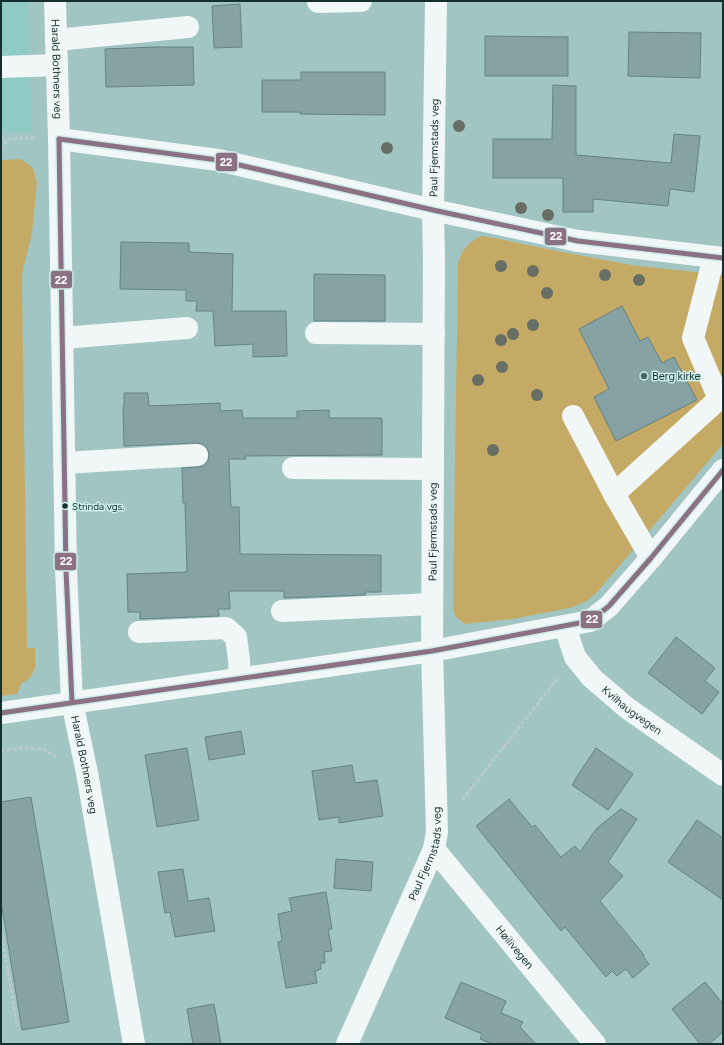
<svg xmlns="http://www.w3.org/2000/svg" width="724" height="1045" font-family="Figtree,sans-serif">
  <rect width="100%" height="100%" fill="#a1c5c3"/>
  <path fill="#8fcac7" d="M1,1H28L32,132H1Z"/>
  <g fill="#c4aa64">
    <path d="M21,159L33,168L37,183L32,233L22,273L27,648H35V668L30,678L21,684L17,694L1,696V160Z"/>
    <path d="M481,236L494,238L552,250L631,265L723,275V444L598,591L587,601L570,608L512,619L465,624L455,616L453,604L458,264C462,249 467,244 481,236Z"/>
  </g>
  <g fill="#86a2a4" stroke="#658284">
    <path d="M240,4L242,47L214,48L212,6Z"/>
    <path d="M629,32L701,33L700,78L628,76Z"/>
    <path d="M485,36L568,37V76H485Z"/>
    <path d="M155,47H193L194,85L106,87L105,49Z"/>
    <path d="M301,72H385V115L300,114V112H262V80H301Z"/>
    <path d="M553,85L576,86V155L671,163L674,134L700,136L694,192L670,189L668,206L593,199V212H563V178H493V139H552Z"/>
    <path d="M121,242L189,243V252L233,254L232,311H286L287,356L253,357V344L215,346L213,311H196L197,301H186V290L120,289Z"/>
    <path d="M314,274L385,275V321H314Z"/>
    <path d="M622,306L640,341L648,337L662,363L674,357L697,400L616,441L594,397L609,389L579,329Z"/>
    <path d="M124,393H148L149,406L220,403V411L242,410L243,418H297V411L329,410V418H382V455L245,456L246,459H229L231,507H239L240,554L381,555V592H365V595L284,598V591H229L230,609H218L219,616L140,619V612H128L127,574L187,572L185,503H183L182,468L198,467L204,466L208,461L209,455L207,448L202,444L197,443L124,446L123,407H124Z"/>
    <path d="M676,637L715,668L705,681L719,692L702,714L648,673Z"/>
    <path d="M241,731L245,754L209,760L205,737Z"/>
    <path d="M187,748L199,820L157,827L145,755Z"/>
    <path d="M596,748L633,774L608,810L572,785L575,781H574Z"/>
    <path d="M352,765L355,783L377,780L383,816L339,823V817L319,820L312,771Z"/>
    <path d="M31,797L69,1022L22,1030L1,901V802Z"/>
    <path d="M509,799L532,827L535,825L561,857L575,846L580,852L597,828L621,809L637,819L608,862L623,876L600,901L644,955L643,956L649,964L633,978L626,969L617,976L612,971L606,977L565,927L561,931L476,826Z"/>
    <path d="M697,820L723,838V900L668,862Z"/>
    <path d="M336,859L373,862L371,891L334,888Z"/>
    <path d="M183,869L188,901L209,898L215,931L175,937L170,912L165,913L158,872Z"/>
    <path d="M326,892L332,929H328L332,951L324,952L325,963H320L321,969L315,971L317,983L286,988L278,942L282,941L278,914L292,911L289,898Z"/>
    <path d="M461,982L506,1001L501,1013L523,1022L520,1027L536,1044H493L480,1039L482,1034L445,1018Z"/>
    <path d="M705,982L723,1004V1032L709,1044H700L672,1009Z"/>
    <path d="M214,1004L221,1044H193L187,1009Z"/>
  </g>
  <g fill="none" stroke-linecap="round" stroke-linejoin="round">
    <g stroke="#bfcbca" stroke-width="2.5" stroke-dasharray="4 2" stroke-linecap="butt">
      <path d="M1,139L34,138"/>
      <path d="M1,149L8,139"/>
      <path d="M1,751L22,748L43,749L56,757"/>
      <path d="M462,800L558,678"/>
      <path d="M1,930L17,1026"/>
    </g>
    <g stroke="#f1f6f6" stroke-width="22">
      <path id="s1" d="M55,1L59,139L66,570L72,702L87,773L134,1044"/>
      <path d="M318,2L361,1"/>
      <path d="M56,40L188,27"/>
      <path d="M1,67L57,65"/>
      <path d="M59,139L218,160L433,210L578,241L723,258"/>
      <path d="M316,333L434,334"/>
      <path d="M62,338L187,328"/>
      <path d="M573,416L614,494L651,558"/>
      <path d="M64,463L197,455"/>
      <path d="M293,468L433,469"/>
      <path d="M614,494L719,399L693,338L714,257"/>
      <path d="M282,611L432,604"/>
      <path id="s2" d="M565,626L575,657L592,678L627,708L723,775"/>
      <path d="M139,632L226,628L236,637L239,660L240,678"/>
      <path d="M1,713L432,651L590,621L609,606L651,558L723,470"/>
      <path id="s3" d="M434,849L595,1044"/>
      <path id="s4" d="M347,1044L434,849L437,832L432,651L434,258L433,210L436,1"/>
    </g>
    <defs>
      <g id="bus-1">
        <path d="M59,139L218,160L433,210L578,241L723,258"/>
        <path d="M59,139L66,570L72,702"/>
        <path d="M1,713L432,651L590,621L609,606L651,558L723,470"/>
      </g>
    </defs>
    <use href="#bus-1" stroke="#ceeeeb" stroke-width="8"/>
    <use href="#bus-1" stroke="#8c7084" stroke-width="5"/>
  </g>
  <g fill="#676e63">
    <circle cx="459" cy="126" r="6"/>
    <circle cx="387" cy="148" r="6"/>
    <circle cx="521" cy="208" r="6"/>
    <circle cx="548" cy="215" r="6"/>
    <circle cx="501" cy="266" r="6"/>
    <circle cx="533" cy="271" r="6"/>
    <circle cx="605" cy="275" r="6"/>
    <circle cx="639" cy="280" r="6"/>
    <circle cx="547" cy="293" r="6"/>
    <circle cx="533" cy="325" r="6"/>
    <circle cx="513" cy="334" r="6"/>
    <circle cx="501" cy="340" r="6"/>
    <circle cx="502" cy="367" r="6"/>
    <circle cx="478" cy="380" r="6"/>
    <circle cx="537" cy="395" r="6"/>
    <circle cx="493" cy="450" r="6"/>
  </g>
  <circle fill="#456462" stroke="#ceeeeb" stroke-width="1.5" cx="644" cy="376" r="4"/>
  <circle fill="#142f2e" stroke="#ceeeeb" stroke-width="1.5" cx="65" cy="506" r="3.5"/>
  <g text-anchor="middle" stroke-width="3" stroke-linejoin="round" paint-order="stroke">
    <g font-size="10" fill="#142f2e" stroke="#ceeeeb" text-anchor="start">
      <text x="72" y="510">Strinda vgs.</text>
    </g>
    <g font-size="11" fill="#142f2e" stroke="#ceeeeb">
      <text dy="4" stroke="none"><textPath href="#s1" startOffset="68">Harald Bothners veg</textPath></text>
      <text dy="4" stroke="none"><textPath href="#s4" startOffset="915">Paul Fjermstads veg</textPath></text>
      <text dy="4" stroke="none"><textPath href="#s4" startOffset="531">Paul Fjermstads veg</textPath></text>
      <text dy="4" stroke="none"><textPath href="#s2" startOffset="111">Kvilhaugvegen</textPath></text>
      <text dy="4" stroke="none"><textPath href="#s1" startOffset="765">Harald Bothners veg</textPath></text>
      <text dy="4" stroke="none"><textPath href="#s4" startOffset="207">Paul Fjermstads veg</textPath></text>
      <text dy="4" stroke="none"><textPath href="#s3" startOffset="127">Høilivegen</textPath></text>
    </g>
    <g font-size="11" fill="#142f2e" stroke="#ceeeeb" text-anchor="start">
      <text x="652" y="380">Berg kirke</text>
    </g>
  </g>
  <g stroke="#ceeeeb" stroke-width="1.5">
    <rect x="215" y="152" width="23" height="20" rx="4" fill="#8c7084"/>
    <rect x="544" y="227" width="23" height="19" rx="4" fill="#8c7084"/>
    <rect x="50" y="270" width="23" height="19" rx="4" fill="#8c7084"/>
    <rect x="54" y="552" width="23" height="19" rx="4" fill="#8c7084"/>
    <rect x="580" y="610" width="23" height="19" rx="4" fill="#8c7084"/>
  </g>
  <g font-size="11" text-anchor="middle" font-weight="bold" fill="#fff">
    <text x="226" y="166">22</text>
    <text x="556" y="240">22</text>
    <text x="61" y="284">22</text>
    <text x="66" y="565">22</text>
    <text x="592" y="623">22</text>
  </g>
  <rect width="724" height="1045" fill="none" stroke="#142f2e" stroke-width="4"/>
</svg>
